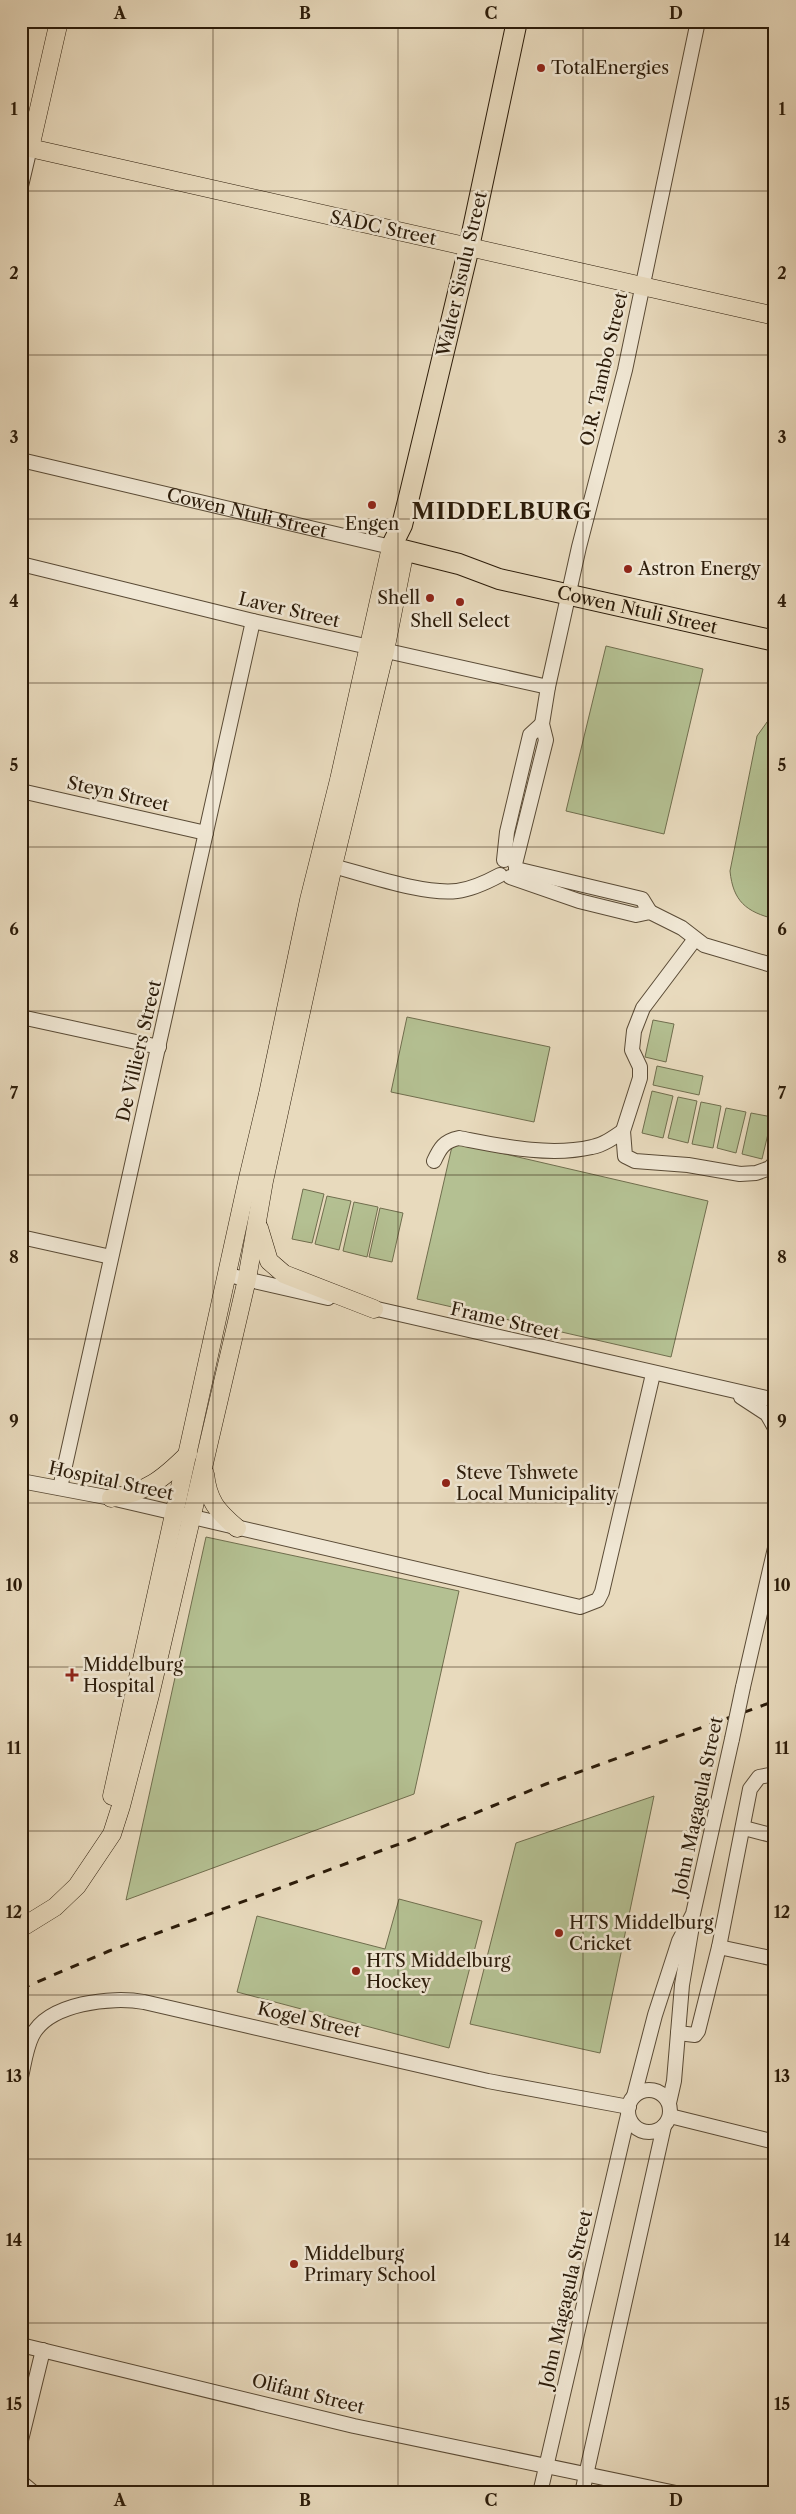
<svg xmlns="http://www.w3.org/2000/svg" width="796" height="2514" font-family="'Libre Caslon Text',serif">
  <rect width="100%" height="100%" fill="#e8dabd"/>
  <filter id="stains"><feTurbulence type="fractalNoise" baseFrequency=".004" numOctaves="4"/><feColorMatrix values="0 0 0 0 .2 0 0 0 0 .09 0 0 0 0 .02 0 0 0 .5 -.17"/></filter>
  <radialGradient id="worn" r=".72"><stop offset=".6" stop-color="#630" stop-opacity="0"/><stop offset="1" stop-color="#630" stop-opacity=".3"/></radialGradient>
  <g fill="#b4c092" stroke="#706e4e">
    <path d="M606,646L703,669L664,834L566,811Z"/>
    <path d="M775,711V919C746,912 733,901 730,871L757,736Z"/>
    <path d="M407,1017L550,1047L534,1122L391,1092Z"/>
    <path d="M653,1020L674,1024L666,1062L645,1057Z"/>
    <path d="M657,1066L703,1076L699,1095L653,1085Z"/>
    <path d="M652,1091L673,1096L663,1138L642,1133Z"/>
    <path d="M678,1097L697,1101L688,1143L668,1138Z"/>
    <path d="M701,1102L721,1106L713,1148L692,1144Z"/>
    <path d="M726,1108L746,1112L736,1153L717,1148Z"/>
    <path d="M751,1113L772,1117L762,1159L742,1154Z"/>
    <path d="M453,1142L708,1201L671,1357L417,1299Z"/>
    <path d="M303,1189L324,1194L312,1243L292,1239Z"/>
    <path d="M327,1196L351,1201L339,1250L315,1244Z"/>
    <path d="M354,1202L378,1207L367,1257L343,1251Z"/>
    <path d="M380,1208L403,1213L392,1262L369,1257Z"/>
    <path d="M206,1537L459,1591L414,1794L126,1900Z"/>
    <path d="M654,1796L600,2053L470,2024L516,1843Z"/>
    <path d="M399,1899L482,1921L449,2048L237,1992L257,1916L385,1949Z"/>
  </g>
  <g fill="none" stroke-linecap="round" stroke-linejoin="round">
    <defs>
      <g id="minor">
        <path d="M21,146L30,148L21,186"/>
        <path id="s1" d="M21,460L391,547"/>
        <path d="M21,564L253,621L548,687"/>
        <path d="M21,791L206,833"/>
        <path d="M504,860L507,832L530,735L542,724"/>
        <path d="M325,864C362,873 421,895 457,891C473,889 487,882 500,875"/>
        <path d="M515,864L546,740L542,724L548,687L579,547L625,370L698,21"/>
        <path d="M516,869L642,899L650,912"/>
        <path d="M510,877L579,901L636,915L650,912L682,928L704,945L775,966"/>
        <path d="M695,939L643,1008L634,1031L632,1050L640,1067V1078L623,1131L625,1156L635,1161L688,1165L740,1174L756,1173L770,1168L775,1162"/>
        <path d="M21,1017L159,1047"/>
        <path d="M434,1161C440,1148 444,1141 459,1138C501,1146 549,1157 592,1147C603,1145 613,1138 623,1131"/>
        <path d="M21,1237L111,1257"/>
        <path d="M228,1275L328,1298"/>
        <path d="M364,1306L775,1400"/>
        <path d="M741,1397L767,1414L775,1428"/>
        <path d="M21,1481L111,1498L580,1607L598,1600L602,1592L653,1374"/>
        <path d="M60,1488L253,621"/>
        <path d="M743,1687L775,1548"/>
        <path d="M744,1828L775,1836"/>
        <path d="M719,1947L775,1959"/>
        <path d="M678,2033L695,2035L698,2031L719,1947L750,1789L759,1777L775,1774"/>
        <path d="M21,2077C24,2064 26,2048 32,2036C48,2003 112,1996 144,2002L488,2081L629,2107"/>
        <circle cx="649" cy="2111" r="21"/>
        <path d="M634,2096L655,2015L679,1941L693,1914L732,1739"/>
        <path d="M669,2103L674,2081L682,1985L693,1920"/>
        <path d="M670,2116L775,2142"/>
        <path d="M21,2345L354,2426L676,2493"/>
        <path d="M21,2440L43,2350"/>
        <path d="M21,2482L34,2493"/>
        <path d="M540,2493L628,2115"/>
        <path d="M582,2493L664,2126"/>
      </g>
      <g id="major">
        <path d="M59,21L30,148L775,316"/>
        <path d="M259,1228L269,1261L284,1274L374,1309"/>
        <path d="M205,1474C208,1501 217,1511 237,1528"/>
        <path d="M111,1498C147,1492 163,1479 188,1454"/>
        <path d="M112,1796L248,1178L268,1094L309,900L339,780L391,547"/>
        <path d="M21,1928L55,1907L77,1886L112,1834L121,1806L150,1695L247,1279L264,1181L333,866L385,651L405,550"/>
      </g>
      <g id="highway">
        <path id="s2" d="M517,21L469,247L409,497L402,525L391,547L459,564L499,579L775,641"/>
      </g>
    </defs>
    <use href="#minor" stroke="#5a4b36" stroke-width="16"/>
    <use href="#major" stroke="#2b1b09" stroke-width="19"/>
    <use href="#highway" stroke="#2b1b09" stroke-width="22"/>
    <use href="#minor" stroke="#f0e7d4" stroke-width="14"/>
    <use href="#major" stroke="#e8dabd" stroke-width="18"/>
    <use href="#highway" stroke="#e8dabd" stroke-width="20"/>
    <path stroke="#2b1b09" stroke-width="3" stroke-dasharray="9 9" stroke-linecap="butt" d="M21,1989L109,1951L410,1840L546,1784L775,1701"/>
    <defs>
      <path id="minor-bridge" d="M732,1739L743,1687"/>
    </defs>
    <use href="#minor-bridge" stroke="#5a4b36" stroke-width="16" stroke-linecap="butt"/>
    <use href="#minor-bridge" stroke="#f0e7d4" stroke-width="14"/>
  </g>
  <path fill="none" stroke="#2b1b09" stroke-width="1" stroke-opacity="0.55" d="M213,21V2493M398,21V2493M583,21V2493M21,191H775M21,355H775M21,519H775M21,683H775M21,847H775M21,1011H775M21,1175H775M21,1339H775M21,1503H775M21,1667H775M21,1831H775M21,1995H775M21,2159H775M21,2323H775"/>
  <g fill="#8f2418" stroke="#f0e7d4" stroke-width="2">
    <circle cx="541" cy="68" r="5"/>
    <circle cx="372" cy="505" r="5"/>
    <circle cx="628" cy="569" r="5"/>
    <circle cx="430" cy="598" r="5"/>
    <circle cx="460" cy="602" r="5"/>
    <circle cx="446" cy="1483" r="5"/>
    <path d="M69.5 1667.5h5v5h5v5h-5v5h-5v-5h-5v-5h5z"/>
    <circle cx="559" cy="1933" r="5"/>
    <circle cx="356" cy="1971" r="5"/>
    <circle cx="294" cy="2264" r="5"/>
  </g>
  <g text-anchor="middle" stroke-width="5" stroke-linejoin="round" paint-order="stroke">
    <g font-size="18" fill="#2b1b09" stroke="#f0e7d4" text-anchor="start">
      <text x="551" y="74">TotalEnergies</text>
      <text x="372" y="530" text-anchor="middle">Engen</text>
      <text x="638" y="575">Astron Energy</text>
      <text x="420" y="604" text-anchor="end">Shell</text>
      <text x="460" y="627" text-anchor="middle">Shell Select</text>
      <text x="456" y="1479">Steve Tshwete<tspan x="456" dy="21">Local Municipality</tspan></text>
      <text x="83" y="1671">Middelburg<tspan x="83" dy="21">Hospital</tspan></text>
      <text x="569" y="1929">HTS Middelburg<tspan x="569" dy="21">Cricket</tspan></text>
      <text x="366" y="1967">HTS Middelburg<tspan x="366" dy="21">Hockey</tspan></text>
      <text x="304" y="2260">Middelburg<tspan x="304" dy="21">Primary School</tspan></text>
    </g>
    <g font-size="18" fill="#2b1b09" stroke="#f0e7d4">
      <text transform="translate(383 228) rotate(12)" y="6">SADC Street</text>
      <text transform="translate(462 274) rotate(-77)" y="6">Walter Sisulu Street</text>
      <text transform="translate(604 369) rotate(-77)" y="6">O.R. Tambo Street</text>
      <text dy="6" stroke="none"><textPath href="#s1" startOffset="232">Cowen Ntuli Street</textPath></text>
      <text transform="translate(289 610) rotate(13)" y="6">Laver Street</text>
      <text dy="6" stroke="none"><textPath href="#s2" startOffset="796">Cowen Ntuli Street</textPath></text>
      <text transform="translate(118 794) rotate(13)" y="6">Steyn Street</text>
      <text transform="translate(139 1051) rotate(-77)" y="6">De Villiers Street</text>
      <text transform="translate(505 1321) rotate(13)" y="6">Frame Street</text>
      <text transform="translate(111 1481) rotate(12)" y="6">Hospital Street</text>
      <text transform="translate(698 1806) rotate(-78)" y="6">John Magagula Street</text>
      <text transform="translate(309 2020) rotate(13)" y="6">Kogel Street</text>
      <text transform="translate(566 2299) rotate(-77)" y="6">John Magagula Street</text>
      <text transform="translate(308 2394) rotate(14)" y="6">Olifant Street</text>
    </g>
    <g font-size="22" font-weight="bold" letter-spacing="1" fill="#2b1b09" stroke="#f0e7d4">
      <text x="502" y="519">MIDDELBURG</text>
    </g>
  </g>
  <rect width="796" height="2514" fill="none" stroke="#e8dabd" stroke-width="55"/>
  <rect x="28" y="28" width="740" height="2458" fill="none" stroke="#2b1b09" stroke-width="2"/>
  <g font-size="16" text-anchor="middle" font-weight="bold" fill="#2b1b09">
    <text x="120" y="19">A</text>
    <text x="305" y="19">B</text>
    <text x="491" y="19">C</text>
    <text x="676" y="19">D</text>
    <text x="14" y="115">1</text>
    <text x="782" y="115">1</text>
    <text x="14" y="279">2</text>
    <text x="782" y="279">2</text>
    <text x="14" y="443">3</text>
    <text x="782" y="443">3</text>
    <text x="14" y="607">4</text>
    <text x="782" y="607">4</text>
    <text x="14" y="771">5</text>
    <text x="782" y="771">5</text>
    <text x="14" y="935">6</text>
    <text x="782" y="935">6</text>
    <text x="14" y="1099">7</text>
    <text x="782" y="1099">7</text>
    <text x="14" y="1263">8</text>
    <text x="782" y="1263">8</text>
    <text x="14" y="1427">9</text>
    <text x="782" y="1427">9</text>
    <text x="14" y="1591">10</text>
    <text x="782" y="1591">10</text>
    <text x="14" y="1754">11</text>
    <text x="782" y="1754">11</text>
    <text x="14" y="1918">12</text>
    <text x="782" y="1918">12</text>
    <text x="14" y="2082">13</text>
    <text x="782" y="2082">13</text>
    <text x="14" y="2246">14</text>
    <text x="782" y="2246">14</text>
    <text x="14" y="2410">15</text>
    <text x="782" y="2410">15</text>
    <text x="120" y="2506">A</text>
    <text x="305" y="2506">B</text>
    <text x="491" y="2506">C</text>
    <text x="676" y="2506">D</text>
  </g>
  <rect width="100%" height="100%" filter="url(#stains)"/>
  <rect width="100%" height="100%" fill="url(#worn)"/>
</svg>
